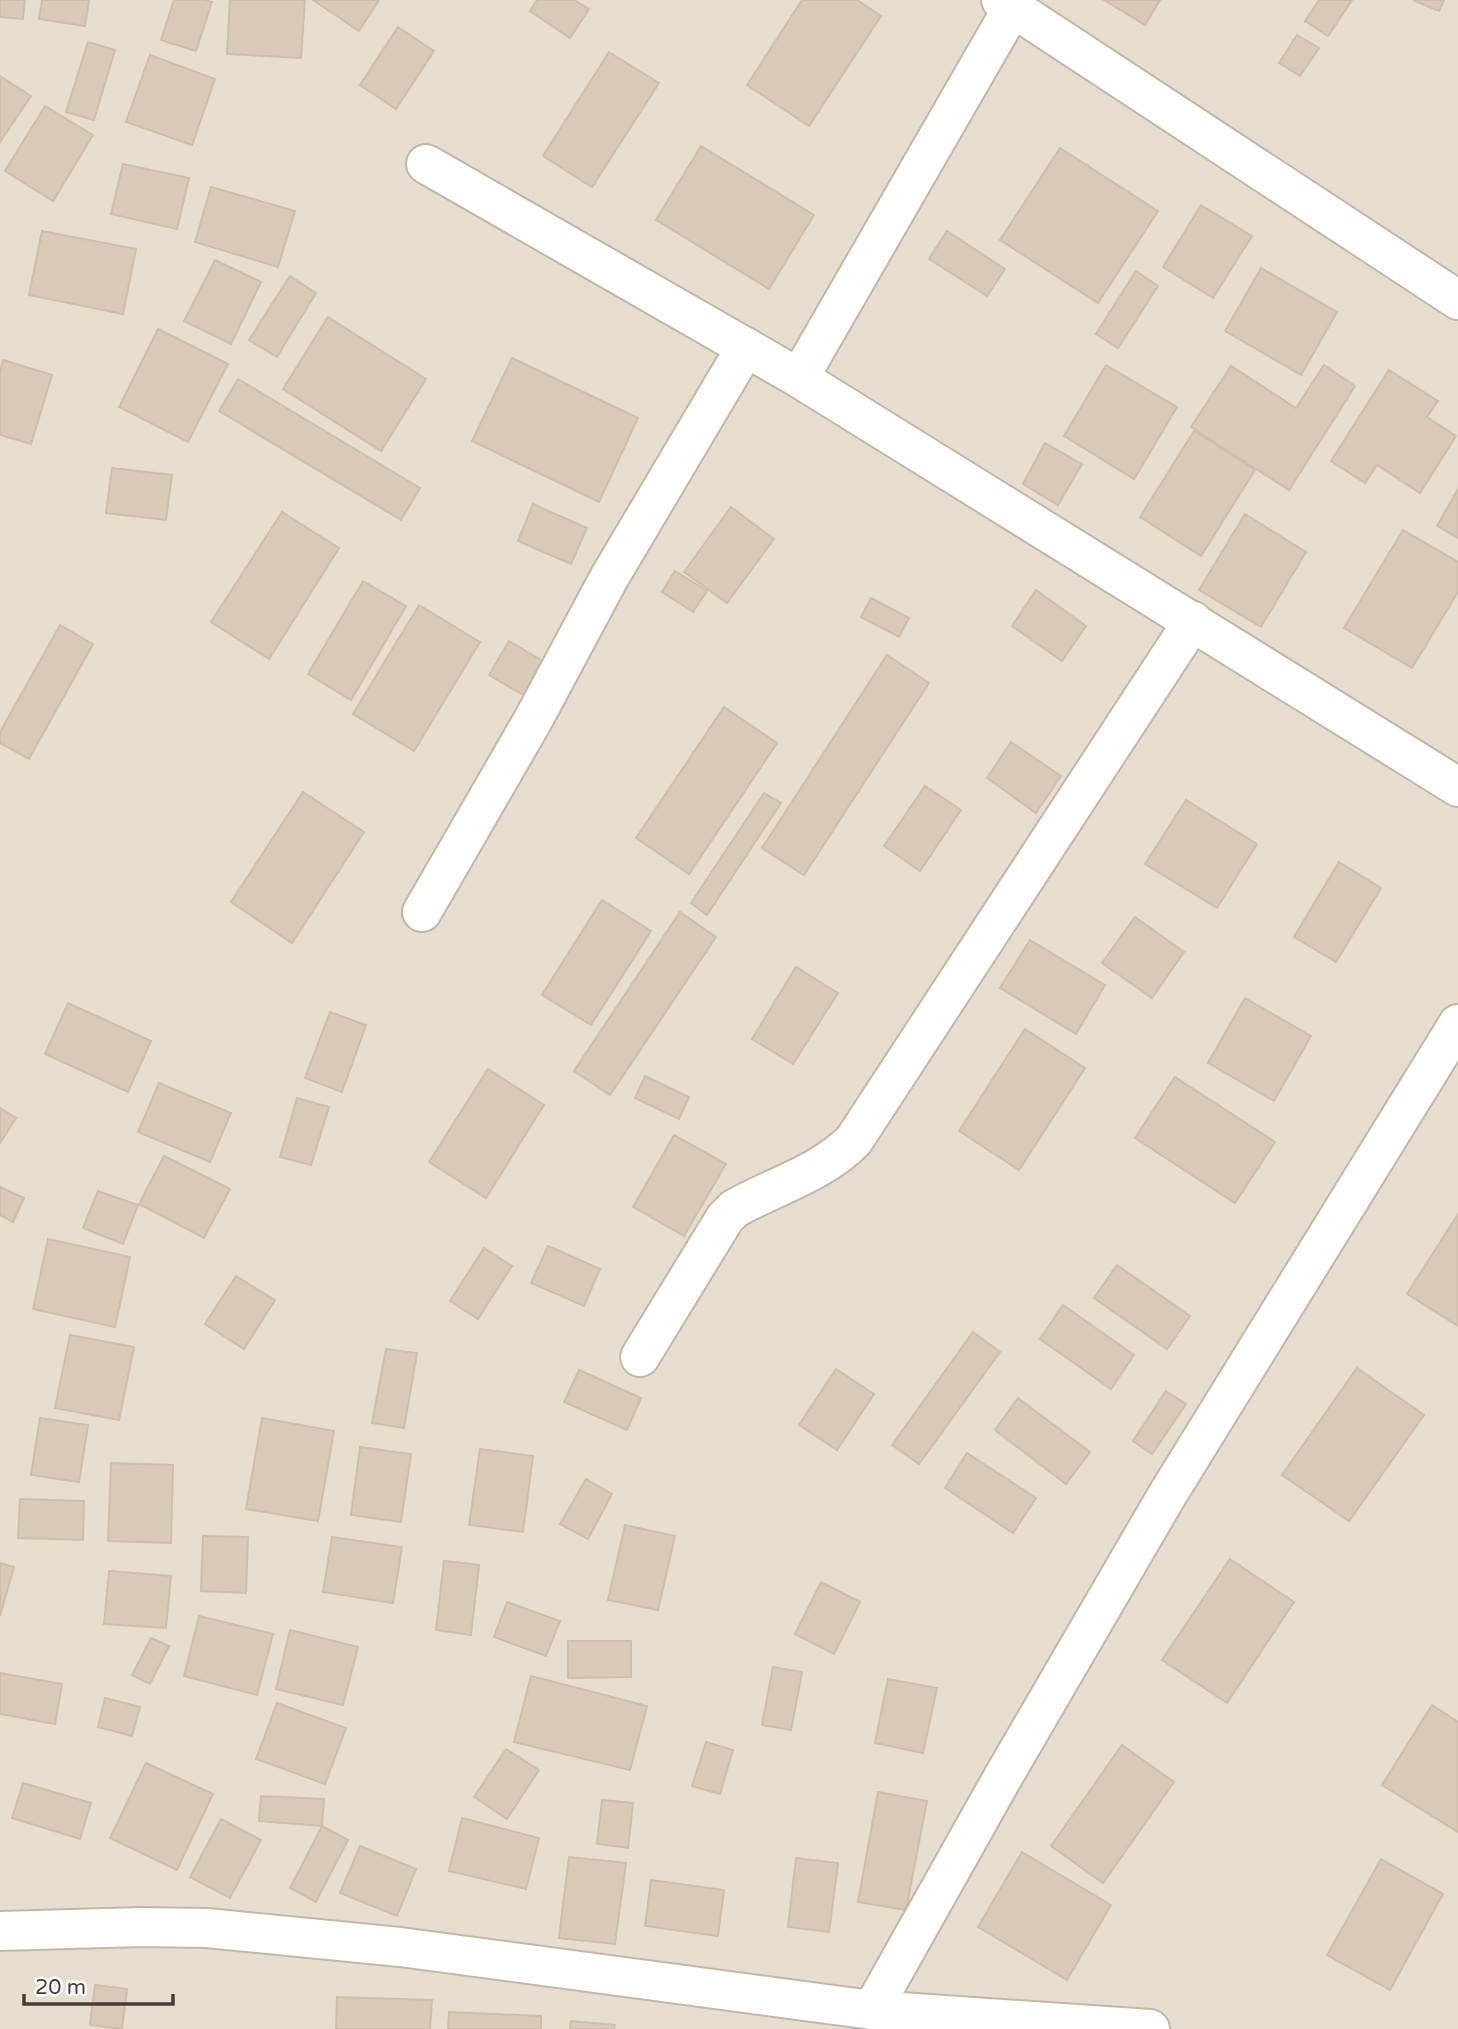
<svg xmlns="http://www.w3.org/2000/svg" width="1458" height="2029" font-family="'Varela Round',sans-serif">
  <rect width="100%" height="100%" fill="#f3ede3"/>
  <rect fill="#e8ded0" x="0" y="0" width="1458" height="2029"/>
  <g fill="#d9caba" stroke="#d1beaa" stroke-width="2">
    <path d="M0,0H25L23,19L0,17Z"/>
    <path d="M42,0H89L85,26L39,19Z"/>
    <path d="M174,0H205L212,2L196,51L161,40Z"/>
    <path d="M230,0H305L301,58L227,54Z"/>
    <path d="M313,0H379L359,31Z"/>
    <path d="M537,0H574L589,9L570,38L530,11Z"/>
    <path d="M802,0H857L881,16L809,126L747,85Z"/>
    <path d="M1104,0H1160L1145,25Z"/>
    <path d="M1319,0H1352L1328,36L1305,21Z"/>
    <path d="M1413,0H1444L1439,11Z"/>
    <path d="M398,27L434,51L396,109L360,85Z"/>
    <path d="M1297,35L1319,48L1300,76L1279,63Z"/>
    <path d="M88,42L115,50L94,120L66,112Z"/>
    <path d="M609,52L659,83L592,187L543,156Z"/>
    <path d="M150,55L215,79L192,145L126,122Z"/>
    <path d="M0,76L31,96L0,142Z"/>
    <path d="M45,106L93,135L53,201L5,171Z"/>
    <path d="M701,146L814,215L769,289L656,220Z"/>
    <path d="M1060,148L1158,211L1098,303L1000,240Z"/>
    <path d="M123,164L189,178L177,229L111,214Z"/>
    <path d="M211,187L295,211L278,267L195,242Z"/>
    <path d="M1201,205L1252,236L1213,298L1163,267Z"/>
    <path d="M42,231L136,249L123,314L29,295Z"/>
    <path d="M947,231L1005,269L987,296L929,259Z"/>
    <path d="M215,260L261,282L231,344L184,321Z"/>
    <path d="M1261,268L1337,312L1301,375L1225,331Z"/>
    <path d="M1136,271L1158,286L1118,348L1096,334Z"/>
    <path d="M290,276L316,293L277,357L249,340Z"/>
    <path d="M328,317L426,379L381,451L283,389Z"/>
    <path d="M158,329L228,364L188,442L119,407Z"/>
    <path d="M512,358L638,418L599,502L472,441Z"/>
    <path d="M3,360L52,375L31,444L0,435V372Z"/>
    <path d="M1106,365L1177,407L1134,479L1064,436Z"/>
    <path d="M1324,365L1355,386L1289,490L1191,427L1231,366L1296,408Z"/>
    <path d="M1389,370L1438,401L1427,417L1456,436L1420,493L1377,465L1365,483L1331,461Z"/>
    <path d="M238,379L420,488L401,520L219,411Z"/>
    <path d="M1194,431L1255,470L1201,556L1140,517Z"/>
    <path d="M1045,443L1082,464L1058,505L1023,484Z"/>
    <path d="M112,468L172,475L166,520L106,513Z"/>
    <path d="M1458,489V538L1437,526Z"/>
    <path d="M533,504L587,528L571,564L518,541Z"/>
    <path d="M731,507L774,539L727,603L684,572Z"/>
    <path d="M282,512L339,548L269,659L211,622Z"/>
    <path d="M1245,514L1306,552L1261,627L1199,590Z"/>
    <path d="M1403,530L1458,562V592L1412,668L1344,628Z"/>
    <path d="M675,571L707,591L693,612L662,592Z"/>
    <path d="M363,581L406,606L351,700L308,674Z"/>
    <path d="M1036,590L1086,626L1062,661L1012,626Z"/>
    <path d="M871,598L909,618L899,637L861,617Z"/>
    <path d="M419,605L480,642L414,751L353,714Z"/>
    <path d="M60,625L93,644L29,759L0,743V732Z"/>
    <path d="M509,641L546,663L525,696L489,675Z"/>
    <path d="M887,655L929,683L804,875L762,848Z"/>
    <path d="M724,707L777,743L689,874L636,838Z"/>
    <path d="M1011,742L1061,776L1036,813L987,778Z"/>
    <path d="M925,786L961,810L920,871L884,846Z"/>
    <path d="M303,792L364,832L292,943L231,902Z"/>
    <path d="M764,793L781,803L707,915L691,903Z"/>
    <path d="M1186,800L1257,844L1217,908L1145,864Z"/>
    <path d="M1339,862L1381,888L1336,962L1294,937Z"/>
    <path d="M602,900L651,931L591,1025L542,995Z"/>
    <path d="M680,912L716,937L610,1095L574,1071Z"/>
    <path d="M1135,917L1184,952L1152,998L1102,963Z"/>
    <path d="M1030,940L1105,985L1076,1034L1000,988Z"/>
    <path d="M796,967L838,993L793,1064L752,1039Z"/>
    <path d="M1245,998L1311,1036L1274,1101L1208,1063Z"/>
    <path d="M68,1003L151,1041L128,1092L45,1054Z"/>
    <path d="M330,1012L366,1025L342,1092L305,1078Z"/>
    <path d="M1025,1029L1085,1068L1019,1170L959,1131Z"/>
    <path d="M488,1069L544,1105L486,1198L429,1162Z"/>
    <path d="M645,1076L689,1097L679,1119L635,1098Z"/>
    <path d="M1175,1077L1275,1142L1235,1203L1135,1138Z"/>
    <path d="M159,1083L231,1113L210,1162L138,1132Z"/>
    <path d="M297,1098L329,1107L311,1165L280,1157Z"/>
    <path d="M0,1108L16,1118L0,1143Z"/>
    <path d="M674,1135L726,1164L684,1236L633,1207Z"/>
    <path d="M164,1156L230,1189L204,1238L139,1204Z"/>
    <path d="M0,1187L24,1198L13,1222L0,1215Z"/>
    <path d="M98,1191L138,1205L123,1244L83,1228Z"/>
    <path d="M1458,1214V1326L1407,1294Z"/>
    <path d="M48,1239L130,1257L115,1327L33,1309Z"/>
    <path d="M548,1246L600,1269L584,1306L531,1283Z"/>
    <path d="M484,1248L512,1266L478,1319L450,1301Z"/>
    <path d="M1117,1265L1190,1316L1167,1349L1094,1298Z"/>
    <path d="M236,1276L275,1300L244,1349L205,1324Z"/>
    <path d="M1063,1305L1134,1355L1111,1389L1040,1339Z"/>
    <path d="M973,1332L1000,1352L919,1464L892,1445Z"/>
    <path d="M70,1335L134,1347L119,1420L55,1408Z"/>
    <path d="M386,1349L417,1353L404,1428L372,1423Z"/>
    <path d="M1357,1368L1424,1415L1349,1521L1282,1475Z"/>
    <path d="M836,1369L874,1394L837,1450L799,1425Z"/>
    <path d="M579,1370L641,1398L627,1430L564,1402Z"/>
    <path d="M1166,1391L1186,1404L1152,1454L1133,1441Z"/>
    <path d="M1018,1398L1090,1452L1066,1484L995,1430Z"/>
    <path d="M40,1418L88,1425L79,1482L31,1475Z"/>
    <path d="M262,1418L334,1431L318,1521L246,1509Z"/>
    <path d="M360,1447L411,1454L401,1522L351,1515Z"/>
    <path d="M480,1449L533,1456L523,1532L469,1525Z"/>
    <path d="M967,1453L1036,1498L1013,1533L945,1488Z"/>
    <path d="M111,1463L173,1465L171,1543L108,1541Z"/>
    <path d="M586,1479L612,1494L588,1539L560,1524Z"/>
    <path d="M20,1499L84,1501L83,1540L18,1538Z"/>
    <path d="M625,1525L675,1536L658,1610L608,1600Z"/>
    <path d="M203,1536L248,1537L246,1593L201,1591Z"/>
    <path d="M332,1537L402,1547L393,1603L323,1592Z"/>
    <path d="M1230,1559L1294,1602L1227,1703L1162,1660Z"/>
    <path d="M444,1561L479,1565L471,1635L436,1630Z"/>
    <path d="M0,1563L14,1567L0,1616Z"/>
    <path d="M109,1571L171,1576L166,1628L104,1624Z"/>
    <path d="M821,1582L860,1602L834,1654L795,1634Z"/>
    <path d="M507,1602L560,1621L546,1656L494,1637Z"/>
    <path d="M199,1616L273,1634L257,1695L184,1676Z"/>
    <path d="M290,1630L358,1647L343,1705L276,1689Z"/>
    <path d="M151,1638L169,1646L150,1684L132,1675Z"/>
    <path d="M568,1641H631V1677L568,1678Z"/>
    <path d="M773,1667L802,1672L791,1730L762,1725Z"/>
    <path d="M0,1673L62,1684L55,1724L0,1714Z"/>
    <path d="M531,1676L647,1706L630,1770L514,1742Z"/>
    <path d="M888,1679L937,1688L923,1753L875,1743Z"/>
    <path d="M105,1698L140,1707L132,1736L98,1727Z"/>
    <path d="M277,1703L346,1728L325,1784L256,1759Z"/>
    <path d="M1432,1705L1458,1722V1832L1382,1785Z"/>
    <path d="M706,1742L733,1750L720,1794L692,1786Z"/>
    <path d="M1122,1745L1174,1782L1103,1883L1051,1846Z"/>
    <path d="M506,1749L539,1770L507,1819L474,1797Z"/>
    <path d="M146,1763L213,1794L177,1870L110,1838Z"/>
    <path d="M23,1783L91,1803L80,1839L12,1818Z"/>
    <path d="M878,1792L927,1801L906,1910L858,1902Z"/>
    <path d="M261,1796L324,1799L322,1826L259,1821Z"/>
    <path d="M602,1800L633,1803L628,1848L597,1844Z"/>
    <path d="M462,1818L539,1838L526,1889L449,1871Z"/>
    <path d="M221,1819L261,1840L230,1898L190,1877Z"/>
    <path d="M322,1826L348,1840L316,1902L290,1888Z"/>
    <path d="M360,1846L416,1869L397,1916L340,1893Z"/>
    <path d="M1022,1852L1111,1905L1067,1980L978,1927Z"/>
    <path d="M569,1857L626,1863L615,1944L559,1938Z"/>
    <path d="M796,1858L838,1863L829,1932L788,1927Z"/>
    <path d="M1381,1859L1443,1894L1390,1990L1327,1955Z"/>
    <path d="M651,1880L724,1890L718,1936L645,1926Z"/>
    <path d="M95,1985L127,1989L122,2029L90,2025Z"/>
    <path d="M337,1997L432,2000L430,2029H336Z"/>
    <path d="M449,2012L541,2016V2029H448Z"/>
    <path d="M571,2021L615,2025L614,2029H570Z"/>
  </g>
  <g fill="none" stroke-linecap="round" stroke-linejoin="round">
    <defs>
      <g id="minor">
        <path d="M1001,0L1458,300"/>
        <path d="M426,164L799,378L1458,787"/>
        <path d="M799,378L1013,7"/>
        <path d="M422,912L533,720L609,578L746,347"/>
        <path d="M640,1357L725,1218L734,1209C774,1186 821,1174 854,1140L1193,621"/>
        <path d="M872,2010L1003,1777L1166,1497L1458,1024"/>
      </g>
      <path id="tertiary" d="M0,1931L141,1927L207,1928L400,1947L872,2010L1150,2029"/>
    </defs>
    <use href="#minor" stroke="#c2b7a8" stroke-width="42"/>
    <use href="#tertiary" stroke="#c2b7a8" stroke-width="42"/>
    <use href="#minor" stroke="#fff" stroke-width="38"/>
    <use href="#tertiary" stroke="#fff" stroke-width="38"/>
  </g>
  <path d="M24 1994v10h149v-10" fill="none" stroke="#463c33" stroke-width="3.5"/>
  <text x="35" y="1994" font-size="21" fill="#463c33" stroke="#ffffff" stroke-width="5" paint-order="stroke">20 m</text>
</svg>
